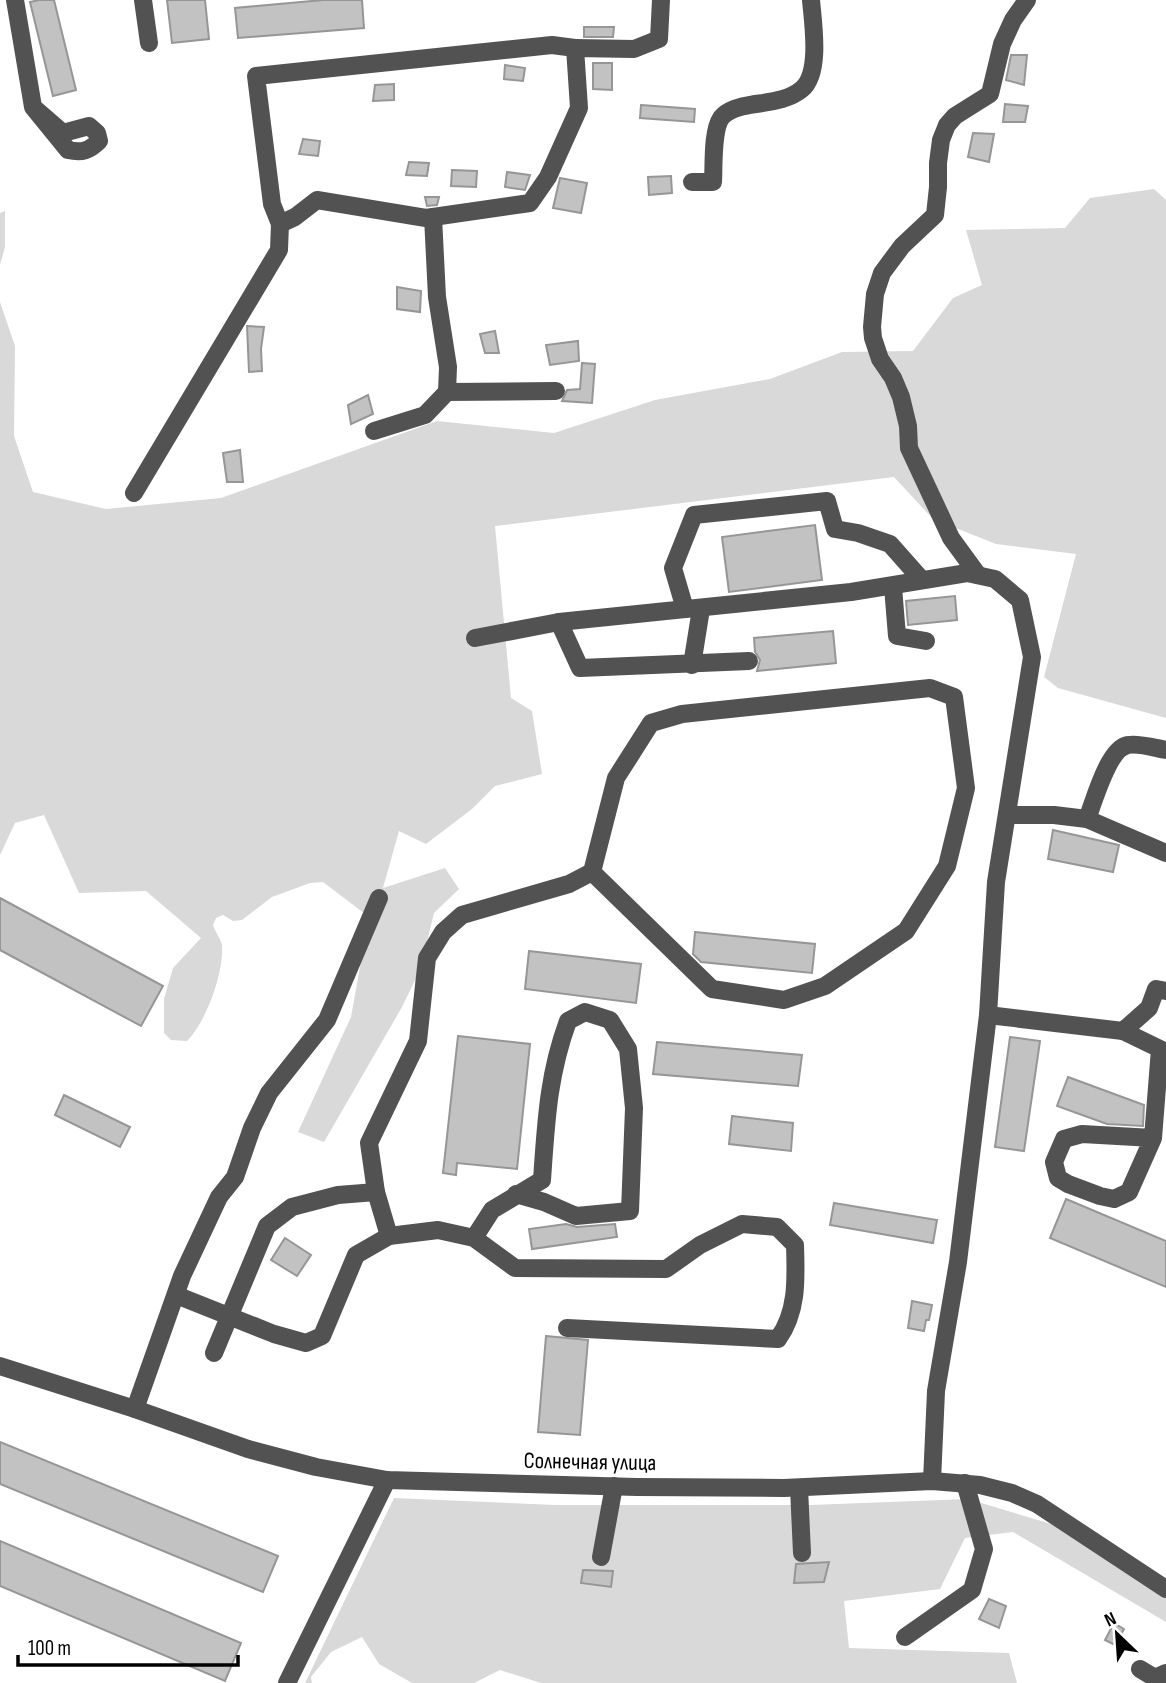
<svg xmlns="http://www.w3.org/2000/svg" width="1166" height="1683" font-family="'Sofia Sans Condensed',sans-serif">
  <rect width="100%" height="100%" fill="#fff"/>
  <g fill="#d9d9d9">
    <path d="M1154,189L1166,200V718L1058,688L1044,677L1076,554L996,544L933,519L894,477L495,526L511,698L532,711L542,774L495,786L472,809L426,844L399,831L383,888L445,868L459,889L434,913L420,970L402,1007L324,1142L298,1132L351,1017L369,917L323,882L310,883L272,897L242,920L233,921L223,915L216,918L213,925C215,932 221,939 222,945C224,973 206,1022 187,1041L171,1040L164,1033V999L173,968L201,938L146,891L79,893L44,815L15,823L0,855V302L15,346L14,436L33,492L106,509L221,498L437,421L554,433L655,400L770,379L842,352L913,351L953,298L982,285L966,230L1065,228L1090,198Z"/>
    <path d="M5,211V247L0,265V213Z"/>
    <path d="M394,1498L556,1505H810L968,1499L1058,1526L1166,1597V1622L1013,1532L965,1538L940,1589L844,1601L849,1648L1009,1653L1017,1683H541L500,1670L474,1683H412L379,1664L362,1637L331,1652L311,1677L312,1683H305Z"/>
  </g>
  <g fill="#c2c2c2" stroke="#969696" stroke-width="2">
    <path d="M39,0H54L76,90L53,96L30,2Z"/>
    <path d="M167,0H205L209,39L172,43Z"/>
    <path d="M323,0H362L364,28L238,38L235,8Z"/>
    <path d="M584,27H614L613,37H584Z"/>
    <path d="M1011,55H1027L1024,85L1006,80Z"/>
    <path d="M593,63H612V90L593,89Z"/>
    <path d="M505,65L525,68L523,81L504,79Z"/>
    <path d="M394,84V100L373,101L375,85Z"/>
    <path d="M1005,104L1028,106L1025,122H1003Z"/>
    <path d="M641,105L695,109L694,122L640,118Z"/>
    <path d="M973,133L994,134L989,162L968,157Z"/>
    <path d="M303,139L320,141L318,156L299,154Z"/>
    <path d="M409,162L429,163L427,176L406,175Z"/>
    <path d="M452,170L477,171L476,187L451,186Z"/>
    <path d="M507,172L530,175L525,190L505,187Z"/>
    <path d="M671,176L672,193L649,195L648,177Z"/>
    <path d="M560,178L587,183L581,213L553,208Z"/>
    <path d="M425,197H439L437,205L427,206Z"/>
    <path d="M397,287L421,291L420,312L397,309Z"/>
    <path d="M247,326L264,327L261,349L262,371L249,372Z"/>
    <path d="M495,331L499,353H485L480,334Z"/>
    <path d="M578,341L579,361L550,365L546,345Z"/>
    <path d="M582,363L595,364L592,403L562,401L567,390L580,389Z"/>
    <path d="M368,395L373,414L351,424L348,405Z"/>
    <path d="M240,450L243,482H227L223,453Z"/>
    <path d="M815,525L822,580L729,592L722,537Z"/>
    <path d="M955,596L957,620L908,625L906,601Z"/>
    <path d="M833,631L836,663L757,671L760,660L755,652L754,638Z"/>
    <path d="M1053,830L1119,845L1113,872L1048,859Z"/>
    <path d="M0,898L163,986L141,1026L0,950Z"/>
    <path d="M695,932L815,944L812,973L701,962L693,954Z"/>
    <path d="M529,951L641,964L636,1003L525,989Z"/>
    <path d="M458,1036L530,1044L517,1169L457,1163L456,1175L443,1173Z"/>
    <path d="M1010,1037L1040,1041L1024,1151L995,1147Z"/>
    <path d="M657,1042L802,1055L798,1086L653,1074Z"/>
    <path d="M1068,1077L1144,1105L1143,1126L1107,1124L1057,1106Z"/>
    <path d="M64,1095L130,1127L120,1147L55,1115Z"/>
    <path d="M732,1116L793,1123L791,1151L729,1144Z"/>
    <path d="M1066,1199L1166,1241V1287L1050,1238Z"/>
    <path d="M834,1203L937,1220L933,1243L830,1225Z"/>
    <path d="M566,1224L577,1227L615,1224L617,1237L532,1249L529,1229Z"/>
    <path d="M285,1238L311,1255L297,1276L271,1260Z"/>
    <path d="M912,1301L932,1305L929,1320H926L924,1331L908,1328Z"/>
    <path d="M546,1336L588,1340L580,1435L538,1432Z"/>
    <path d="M0,1442L278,1556L263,1592L0,1484Z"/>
    <path d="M0,1541L241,1643L225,1681L0,1586Z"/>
    <path d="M829,1562L824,1582L794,1583L796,1564Z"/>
    <path d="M583,1570L613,1571L611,1587L581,1583Z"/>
    <path d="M989,1599L1006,1606L999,1628L979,1619Z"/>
    <path d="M1114,1623L1124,1629L1115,1645L1105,1640Z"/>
  </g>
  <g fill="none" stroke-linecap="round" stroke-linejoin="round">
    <g stroke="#525252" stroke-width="18">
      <path d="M15,0L33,107L68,150C82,153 89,151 99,141L97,133L89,126L63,133L33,107"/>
      <path d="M143,0L149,43"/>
      <path d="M692,182H713C714,166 712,131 721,118C727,110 741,106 750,105C767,102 788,101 802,89C821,73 813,23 811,0"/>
      <path d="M433,217L437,297L448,367L447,392L556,391"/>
      <path d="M280,224L272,204L256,76L552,45L575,48"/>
      <path d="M374,431L425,415L447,392"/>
      <path d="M134,493L279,250L280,224L295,217L317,200L426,218L530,203L548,177L579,108L575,48L634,49L659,39L661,0"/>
      <path d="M978,575L951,538L909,448L908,426L901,397L893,378L880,359L873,338L872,327L875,294L882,273L902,246L935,215L938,187V163L941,140L947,125L955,116L990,94L1002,44L1013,20L1027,0"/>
      <path d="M893,587L897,636L926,641"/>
      <path d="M685,609L673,568L694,515L827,501L835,529L858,533L890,544L921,579"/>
      <path d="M559,622L580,668L749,661"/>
      <path d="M475,638L559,622L851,592L967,573L995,579L1020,600L1032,657L996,882L988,1015L958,1262L936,1391L932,1481"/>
      <path d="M692,665L701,609"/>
      <path d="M1007,815H1054L1087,819L1166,853"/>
      <path d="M1087,819C1094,802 1108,748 1128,745C1139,743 1155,748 1166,750"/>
      <path d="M988,1015L1123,1031L1149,1008L1156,989L1166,991"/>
      <path d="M1123,1031L1160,1049L1153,1138L1082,1134L1064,1139L1054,1162L1058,1178L1068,1184L1100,1196L1114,1199L1129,1192L1153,1138"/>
      <path d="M389,1236L376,1192L369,1143L418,1041L427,958L443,932L462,915L569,884L592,872L616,778L651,723L682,714L930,688L954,697L966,788L947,866L906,931L825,986L784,1000L712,989L592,872"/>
      <path d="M474,1238L492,1210L542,1180C546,1123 548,1075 568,1021L585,1012L610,1020L628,1049L634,1108L630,1211L576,1216L544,1202L516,1194"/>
      <path d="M176,1295L274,1334L306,1343L322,1336L356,1255L389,1236L438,1230L474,1238L515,1268L666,1269L700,1245L742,1224L777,1227L795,1245C796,1278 798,1311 778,1339L567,1328"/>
      <path d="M214,1353L267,1226L292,1207L338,1195L376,1192"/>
      <path d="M0,1366L135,1409L248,1449L316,1467L387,1480L637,1487L784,1488L932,1481L980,1485L1012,1493L1037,1504L1166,1589"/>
      <path d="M135,1409L182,1276L219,1197L235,1177L252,1128L269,1093L327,1020L379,898"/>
      <path d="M799,1488L802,1553"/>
      <path d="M601,1557L614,1486"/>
      <path d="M905,1637L972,1590L984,1549L965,1483"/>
      <path d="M1140,1669L1155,1678L1166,1673"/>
      <path d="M287,1683L387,1480"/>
    </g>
  </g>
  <g text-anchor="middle" stroke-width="5" stroke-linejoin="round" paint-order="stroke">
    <g font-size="23" fill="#000" stroke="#fff">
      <text transform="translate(590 1461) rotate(1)" y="8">Солнечная улица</text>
    </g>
  </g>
  <g transform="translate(1117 1634) rotate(335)" stroke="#ffffff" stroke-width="5" paint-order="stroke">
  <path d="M0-5L12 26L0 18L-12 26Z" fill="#000000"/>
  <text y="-10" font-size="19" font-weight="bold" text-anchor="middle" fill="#000000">N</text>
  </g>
  <path d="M18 1655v10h220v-10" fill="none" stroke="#000000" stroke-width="3.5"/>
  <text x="28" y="1655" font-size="21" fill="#000000" stroke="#ffffff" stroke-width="5" paint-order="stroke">100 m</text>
</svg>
